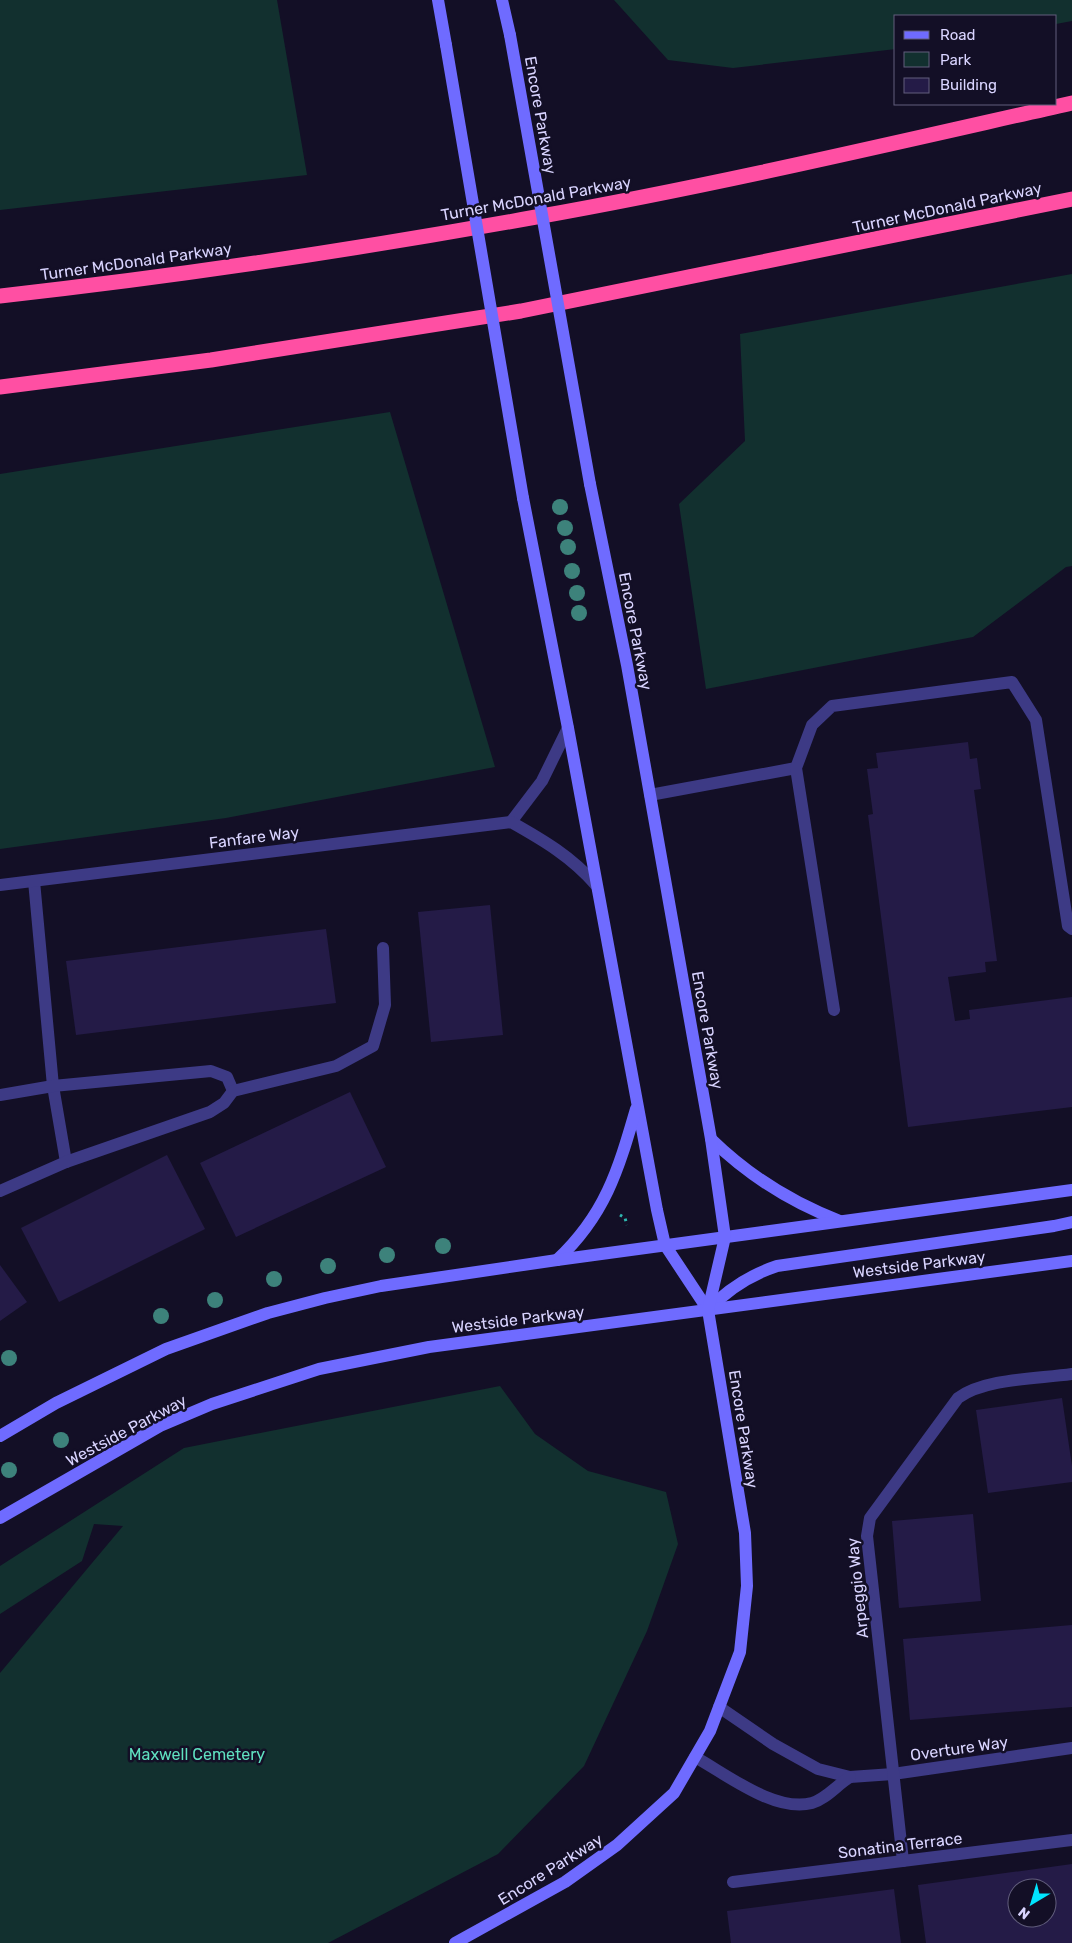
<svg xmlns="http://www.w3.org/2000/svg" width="1072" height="1943" font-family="Rubik,sans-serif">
  <rect width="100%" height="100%" fill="#130f26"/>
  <g fill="#12302f">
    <path d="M0,0H277L307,175L0,210Z"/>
    <path d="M614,0H1072V21L1056,24V16H896V49L733,68L668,60Z"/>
    <path d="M1072,274V566L1066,567L973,637L706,689L679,504L745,441L740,334Z"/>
    <path d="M390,412L495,767L226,818L0,849V474Z"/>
    <path d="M500,1386L535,1434L588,1471L666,1492L678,1544L647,1631L584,1766L498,1854L328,1943H0V1673L123,1526L94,1524L82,1561L0,1614V1566L184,1448Z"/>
  </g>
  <g fill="#241b47" fill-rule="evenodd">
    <path d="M968,742L970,759L977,758L981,789L974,790L997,961L985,962L986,972L948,977L955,1021L970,1019L969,1010L1072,997V1107L908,1127L868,815L873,814L867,769L878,768L876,753Z"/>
    <path d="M490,905L503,1035L431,1042L418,912Z"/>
    <path d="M326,929L336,1003L76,1035L66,961Z"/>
    <path d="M350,1092L386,1167L236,1237L200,1163Z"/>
    <path d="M167,1155L205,1229L59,1302L21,1228Z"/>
    <path d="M0,1265L27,1302L0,1321Z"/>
    <path d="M1062,1398L1072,1466V1482L988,1493L976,1410Z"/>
    <path d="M973,1514L981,1601L899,1608L892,1521Z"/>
    <path d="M1072,1625V1707L910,1720L903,1639Z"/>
    <path d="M1072,1864V1943H926L918,1885ZM1017,1888H1047V1918H1017Z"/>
    <path d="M894,1889L901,1943H731L727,1911Z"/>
  </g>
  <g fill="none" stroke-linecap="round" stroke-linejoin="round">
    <path stroke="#2fb8b0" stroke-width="3" stroke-dasharray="2.5 4" stroke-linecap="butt" d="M620,1215L625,1218L627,1225"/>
    <g stroke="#3d3a85" stroke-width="12">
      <path d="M650,795L796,768"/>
      <path d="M34,881L53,1086L66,1162"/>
      <path d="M834,1010L796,768L812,725L832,706L1012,682L1036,720L1068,926L1072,929"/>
      <path d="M0,1095L53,1086L211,1071L227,1077L233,1091"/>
      <path d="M0,1191L66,1162L210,1112L224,1103L233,1091L336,1066L373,1046L385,1005L383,948"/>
    </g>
    <g stroke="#3d3a85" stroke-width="12">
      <path d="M511,822L542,781L568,728"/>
      <path d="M0,885L511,822C543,840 572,857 596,885"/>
      <path d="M719,1707L773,1744L818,1769L850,1777L893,1774L1072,1748"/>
      <path d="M695,1757C726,1774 775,1813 812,1803C826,1799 837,1785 850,1777"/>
      <path d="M903,1861L867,1536L870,1518L958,1398C985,1378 1038,1379 1072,1374"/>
      <path d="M733,1882L1072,1840"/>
    </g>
    <g stroke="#6f6bff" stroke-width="12">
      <path d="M438,0L446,45"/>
      <path d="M502,0L510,35"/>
      <path d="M523,498L568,728L657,1210L665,1245L708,1310"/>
      <path d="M711,1139C749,1176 790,1202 840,1221"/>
      <path d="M557,1260C605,1215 618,1171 636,1109"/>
      <path d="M708,1310C728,1289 750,1275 777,1266L1054,1226L1072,1222"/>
      <path d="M0,1436L56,1403L166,1349L268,1313L325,1298L381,1286L557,1260L1072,1190"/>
      <path d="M0,1518L160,1426L212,1404L319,1369L429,1347L1072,1261"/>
      <path d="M455,1943L565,1882L617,1845L674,1793L710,1731L740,1652L747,1586L745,1533L708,1310L725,1237L711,1139L627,665L590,484"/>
    </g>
    <g stroke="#ff4fa3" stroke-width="15">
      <path d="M0,296C180,276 359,249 536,217C716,185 894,143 1072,103"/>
      <path d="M0,387L211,360L521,311L1072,199"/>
    </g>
    <g stroke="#6f6bff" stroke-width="12">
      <path d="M510,35L590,484"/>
      <path d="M446,45L523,498"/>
    </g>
  </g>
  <g fill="#3d827b">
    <circle cx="560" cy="507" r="8"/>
    <circle cx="565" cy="528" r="8"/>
    <circle cx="568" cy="547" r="8"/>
    <circle cx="572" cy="571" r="8"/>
    <circle cx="577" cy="593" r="8"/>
    <circle cx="579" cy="613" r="8"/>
    <circle cx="443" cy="1246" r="8"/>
    <circle cx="387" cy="1255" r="8"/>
    <circle cx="328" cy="1266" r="8"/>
    <circle cx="274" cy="1279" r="8"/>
    <circle cx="215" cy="1300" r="8"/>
    <circle cx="161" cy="1316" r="8"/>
    <circle cx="9" cy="1358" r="8"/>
    <circle cx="61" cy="1440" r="8"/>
    <circle cx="9" cy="1470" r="8"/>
  </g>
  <g text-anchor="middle" stroke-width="5" stroke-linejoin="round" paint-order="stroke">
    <g font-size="16" fill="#d9d4ff" stroke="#130f26">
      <text transform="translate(541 115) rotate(80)" y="6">Encore Parkway</text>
      <text transform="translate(536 198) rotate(-10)" y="6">Turner McDonald Parkway</text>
      <text transform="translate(947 207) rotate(-12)" y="6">Turner McDonald Parkway</text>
      <text transform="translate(136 261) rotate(-8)" y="6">Turner McDonald Parkway</text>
      <text transform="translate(636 631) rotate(79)" y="6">Encore Parkway</text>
      <text transform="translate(254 837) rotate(-7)" y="6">Fanfare Way</text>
      <text transform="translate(708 1030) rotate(80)" y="6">Encore Parkway</text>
      <text transform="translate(919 1264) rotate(-7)" y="6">Westside Parkway</text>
      <text transform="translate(518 1319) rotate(-7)" y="6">Westside Parkway</text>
      <text transform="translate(744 1429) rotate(81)" y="6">Encore Parkway</text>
      <text transform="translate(126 1430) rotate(-28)" y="6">Westside Parkway</text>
      <text transform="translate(857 1588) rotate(-96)" y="6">Arpeggio Way</text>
      <text transform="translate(959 1748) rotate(-8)" y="6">Overture Way</text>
      <text transform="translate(900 1845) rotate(-7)" y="6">Sonatina Terrace</text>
      <text transform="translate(550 1869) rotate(-32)" y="6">Encore Parkway</text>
    </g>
    <g font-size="16" fill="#5fe0c0" stroke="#130f26">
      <text x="197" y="1760">Maxwell Cemetery</text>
    </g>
  </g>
  <rect x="894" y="15" width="162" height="90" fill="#130f26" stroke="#625e7d"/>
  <rect x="904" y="31" width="25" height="8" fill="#6f6bff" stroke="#625e7d"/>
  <text x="940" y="40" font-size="15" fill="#d9d4ff">Road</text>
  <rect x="904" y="52" width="25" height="15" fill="#12302f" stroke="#625e7d"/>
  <text x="940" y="65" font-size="15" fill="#d9d4ff">Park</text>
  <rect x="904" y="78" width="25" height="15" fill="#241b47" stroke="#625e7d"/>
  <text x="940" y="90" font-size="15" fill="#d9d4ff">Building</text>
  <g transform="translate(1032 1903) rotate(218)"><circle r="24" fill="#130f26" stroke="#625e7d"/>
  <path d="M0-4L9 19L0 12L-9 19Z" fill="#00e5ff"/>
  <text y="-8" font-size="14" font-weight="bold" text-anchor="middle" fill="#d9d4ff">N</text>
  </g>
</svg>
